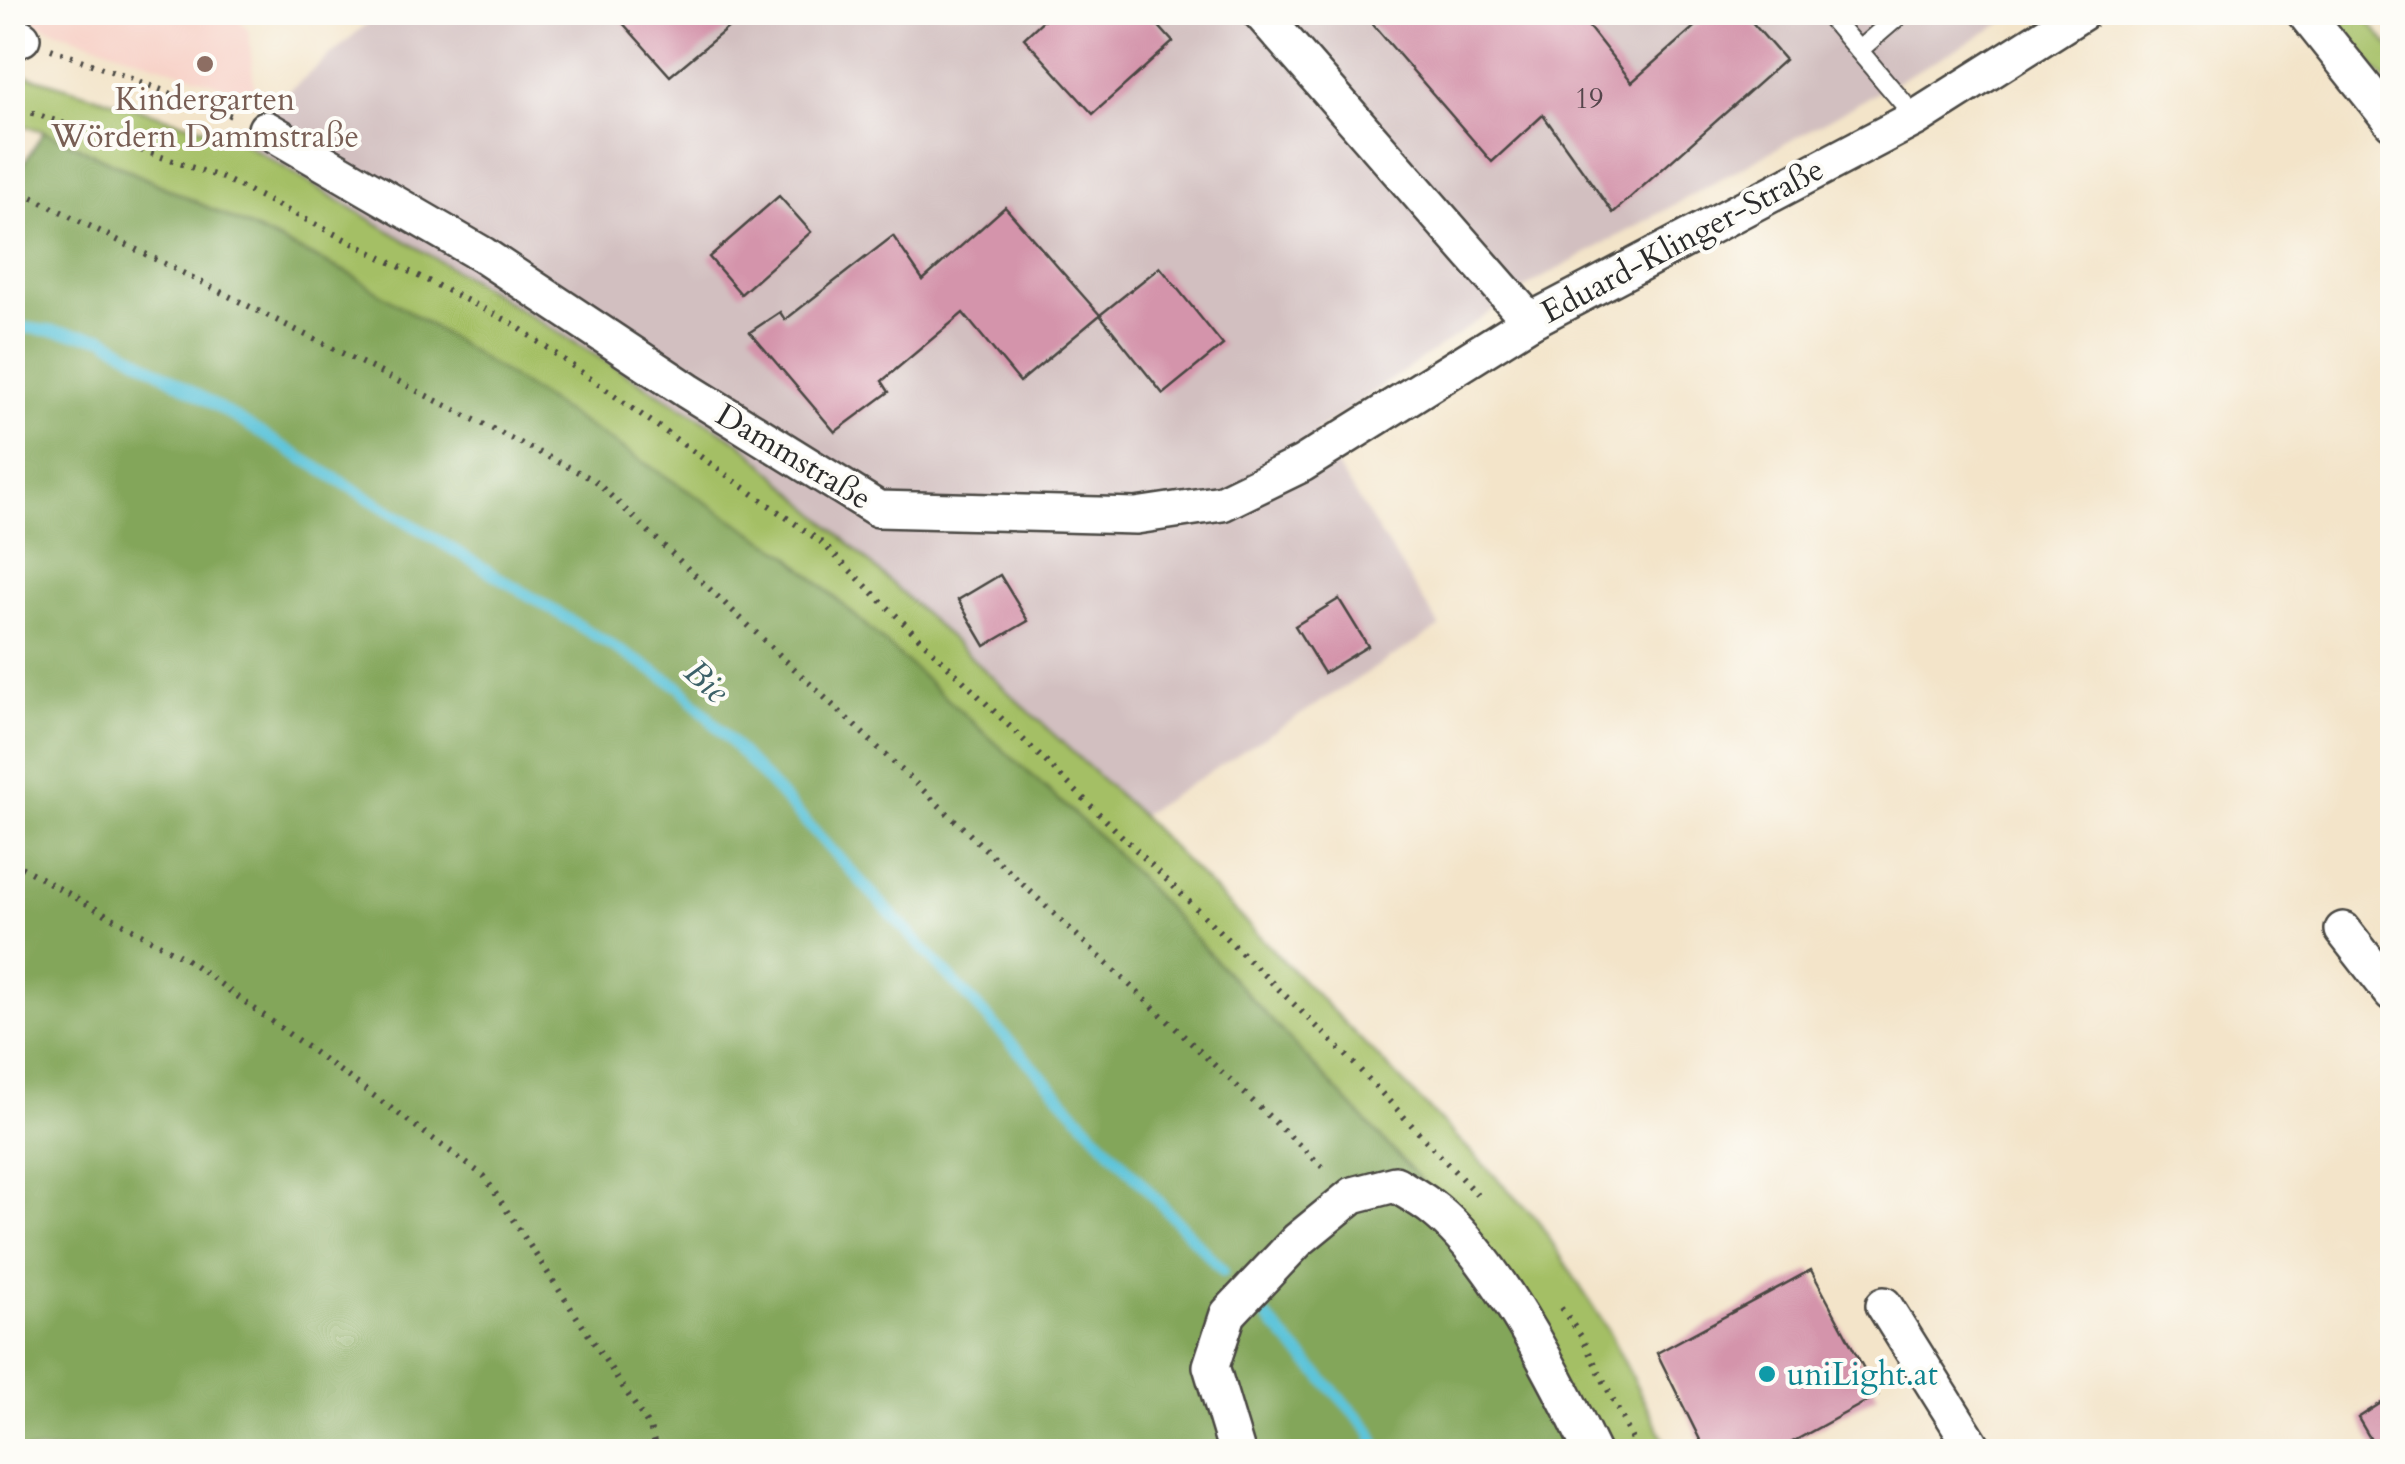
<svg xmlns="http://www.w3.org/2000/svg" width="2405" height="1464" font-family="Cardo,serif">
  <rect width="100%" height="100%" fill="#fdfcf7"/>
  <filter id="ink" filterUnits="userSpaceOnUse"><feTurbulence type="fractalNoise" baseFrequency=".01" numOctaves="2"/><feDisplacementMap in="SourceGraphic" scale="20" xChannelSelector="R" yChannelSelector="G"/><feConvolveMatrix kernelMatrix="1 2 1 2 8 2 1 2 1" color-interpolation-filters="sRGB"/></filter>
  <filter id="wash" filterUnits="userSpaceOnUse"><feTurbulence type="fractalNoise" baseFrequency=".0048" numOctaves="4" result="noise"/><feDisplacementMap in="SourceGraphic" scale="40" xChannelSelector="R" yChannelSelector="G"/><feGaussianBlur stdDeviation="2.25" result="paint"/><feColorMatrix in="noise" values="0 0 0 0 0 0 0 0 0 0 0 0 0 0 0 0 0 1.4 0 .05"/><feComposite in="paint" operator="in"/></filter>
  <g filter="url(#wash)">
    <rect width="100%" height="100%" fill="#f3e4c9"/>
    <path fill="#f7d1c7" d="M13,12L234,13L249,32L255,97L13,16Z"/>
    <path fill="#d2bfc0" d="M379,13H2021L1533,283L1315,432L1440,627L1140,816L741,444L235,138Z"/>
    <g fill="#a4bf65" stroke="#687548" stroke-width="2.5">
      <path d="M2327,13H2361L2392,49V88Z"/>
      <path d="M12,71L235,138L741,443L1140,815L1537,1219L1606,1327L1670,1451H1594L1500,1266L1103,840L353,275L44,131L13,123Z"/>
    </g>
    <path fill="#83a65a" stroke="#576842" stroke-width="2.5" d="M44,131L352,275L788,555L1103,840L1501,1266L1594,1451H13L12,183Z"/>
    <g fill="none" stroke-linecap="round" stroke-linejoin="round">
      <g stroke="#5dc4da" stroke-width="11">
        <path d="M12,326L104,338L680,687L1223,1271"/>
        <path d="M1268,1319L1370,1430L1379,1452"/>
      </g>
    </g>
    <g id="blocks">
      <g fill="#d494ab">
        <path d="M613,12H747L670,76Z"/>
        <path d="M1052,12H1146L1173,42L1093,114L1024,38Z"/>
        <path d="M1362,12H1577L1632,82L1711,12H1743L1785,60L1613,213L1543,115L1492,162Z"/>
        <path d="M779,196L811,232L741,294L709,257Z"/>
        <path d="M1005,207L1100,315L1020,382L963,313L882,381L889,392L835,432L750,332L780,312L785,320L893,236L923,280Z"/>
        <path d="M1160,267L1223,345L1163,394L1100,315Z"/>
        <path d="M1000,575L1028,621L985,646L958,600Z"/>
        <path d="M1339,599L1368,646L1324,673L1295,626Z"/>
        <path d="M1811,1270L1878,1395L1774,1452H1706L1657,1353Z"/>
        <path d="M2392,1396V1452H2378L2358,1418Z"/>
      </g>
    </g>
  </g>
  <g filter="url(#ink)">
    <use href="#blocks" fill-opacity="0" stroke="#494743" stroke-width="2.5"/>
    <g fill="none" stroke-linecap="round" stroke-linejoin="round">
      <defs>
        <g id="lane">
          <path d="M1826,12L1916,118"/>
          <path d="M1859,50L1903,12"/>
        </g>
        <g id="street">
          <path d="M1260,12L1530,321L1916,118L2083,12"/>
          <path d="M2304,12L2392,122"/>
          <path d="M12,36L22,38"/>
          <path d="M266,129L483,255L688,391L878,509L1136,516L1222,503L1302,464L1530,321"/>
          <path d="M2343,930L2392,993"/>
          <path d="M1884,1305L1976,1452"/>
          <path d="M1237,1452L1211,1366L1228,1314L1298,1240L1353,1195L1395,1184C1408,1192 1423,1200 1435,1210C1495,1258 1558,1381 1592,1452"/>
        </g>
      </defs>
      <use href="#lane" stroke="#494743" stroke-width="22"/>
      <use href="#street" stroke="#494743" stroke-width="40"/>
      <g stroke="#494743" stroke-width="6" stroke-dasharray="2.5 8" stroke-linecap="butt">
        <path d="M51,49L237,118"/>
        <path d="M12,106L223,178L512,323L821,542L1345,1054L1479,1197"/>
        <path d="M12,193L26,194L594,480L1328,1172"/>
        <path d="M12,862L186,959L484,1176L650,1428L657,1452"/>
        <path d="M1561,1308L1581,1336L1639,1452"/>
      </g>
      <use href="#lane" stroke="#fff" stroke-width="18"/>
      <use href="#street" stroke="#fff" stroke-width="35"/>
      <path stroke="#2b2b2b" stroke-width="8" d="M2379,12L2392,28"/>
    </g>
  </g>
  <circle fill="#8d6e63" stroke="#fdfcf7" stroke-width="4" cx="205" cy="64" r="10"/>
  <circle fill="#0f9aa8" stroke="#fdfcf7" stroke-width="4" cx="1767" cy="1374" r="10"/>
  <g text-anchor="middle" stroke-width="8" stroke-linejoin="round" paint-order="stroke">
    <g font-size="28" fill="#55454b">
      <text x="1589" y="108">19</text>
    </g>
    <g font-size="32" fill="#785e54" stroke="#fdfcf7">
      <text x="205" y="110">Kindergarten<tspan x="205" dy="37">Wördern Dammstraße</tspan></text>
    </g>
    <g font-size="32" fill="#2b2b2b" stroke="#fdfcf7">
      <text transform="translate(1682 240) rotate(-28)" y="11">Eduard-Klinger-Straße</text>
      <text transform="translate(794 456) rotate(31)" y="11">Dammstraße</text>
    </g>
    <g font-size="32" fill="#0d838f" stroke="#fdfcf7" text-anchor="start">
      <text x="1787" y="1385">uniLight.at</text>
    </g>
    <g font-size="35" font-style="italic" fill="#3c6168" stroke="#fdfcf7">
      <text transform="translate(707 681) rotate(42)" y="12">Bie</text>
    </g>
  </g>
  <rect width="2405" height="1464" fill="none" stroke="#fdfcf7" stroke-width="50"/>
</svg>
